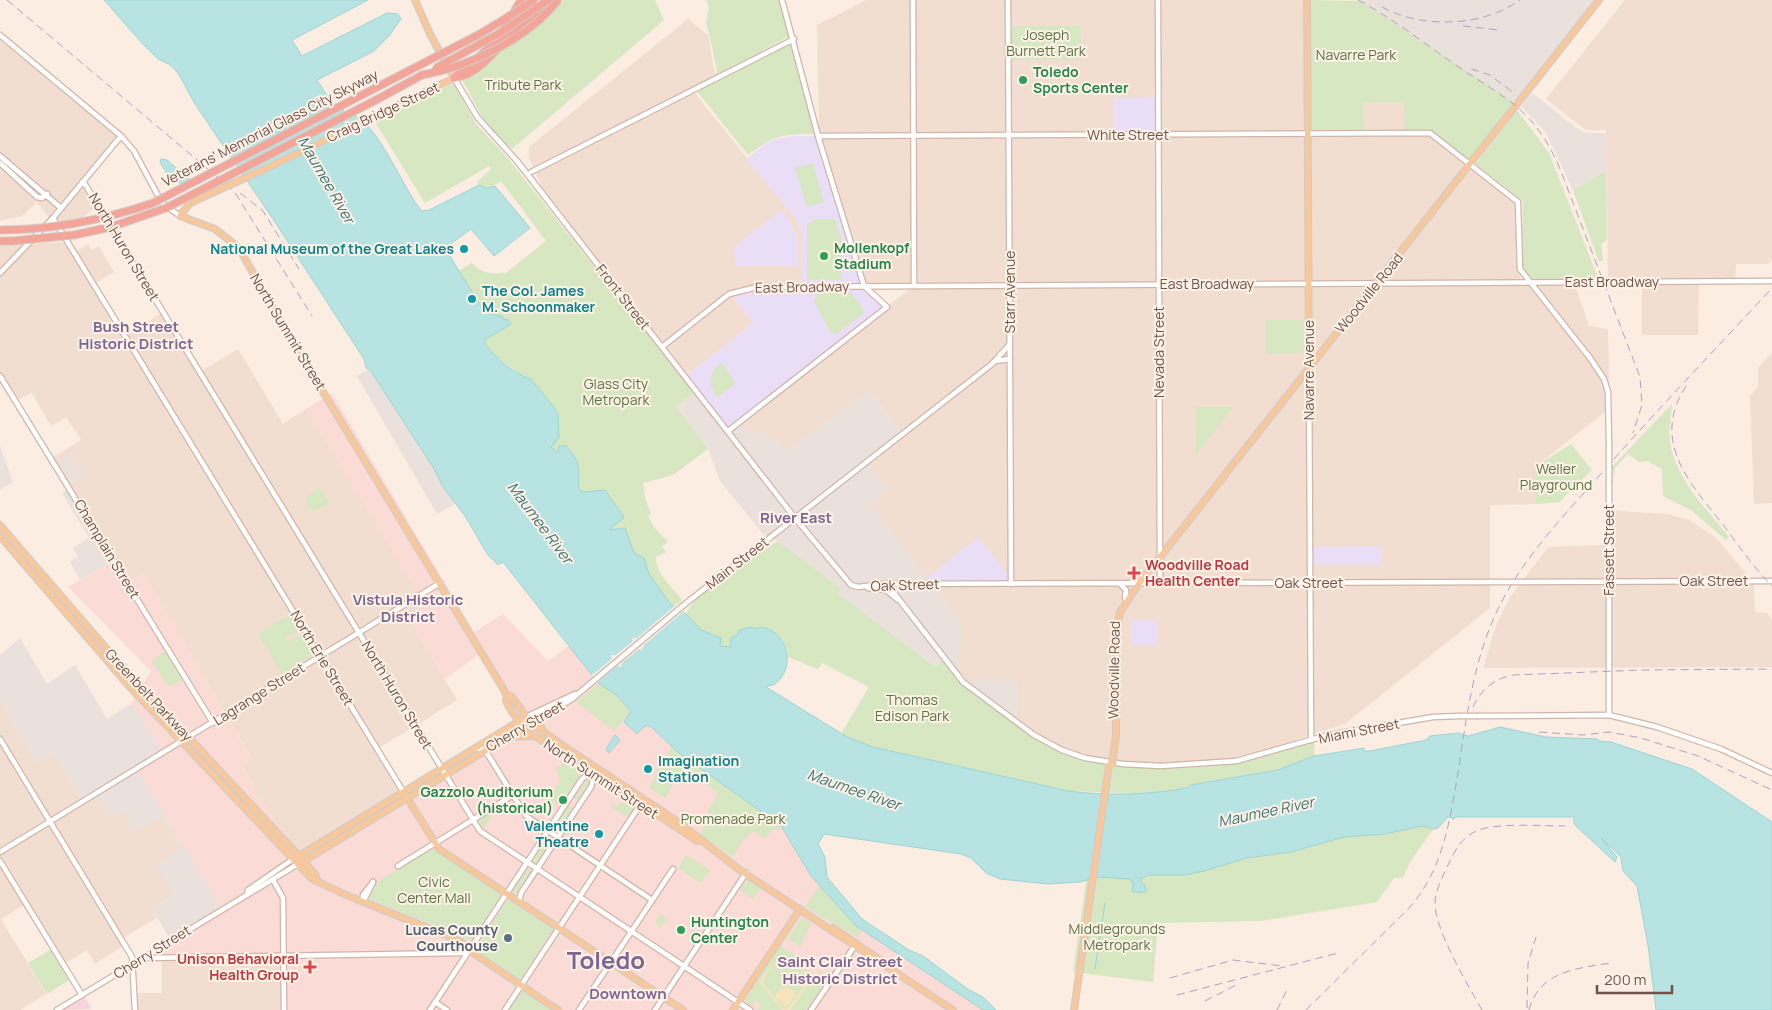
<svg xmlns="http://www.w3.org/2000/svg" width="1772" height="1010" font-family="Manrope,sans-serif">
  <rect width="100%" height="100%" fill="#fbede1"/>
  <g fill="#f2ded0">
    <path d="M866,0H1307L1364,133L1363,103L1404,102L1430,133L1519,205L1520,282H1574L1589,326L1608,329L1610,408L1536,466V504L1490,505V608L1345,724L1237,759L1158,765L1120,762L1087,756L1052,744L1017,720L1018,679H965L960,673V621L870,505L869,464L904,436L870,391L787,451L770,442L751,436L740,420L911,288L866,284L819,133L817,25Z"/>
    <path d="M1625,0H1772V259L1768,264H1736L1735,283H1699L1698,335H1642V284H1608L1606,130H1586L1546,99Z"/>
    <path d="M688,19L708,35L716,81L694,92L796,219L801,232L802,288L732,295L753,323L687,376L544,192L529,158V147Z"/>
    <path d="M0,39L117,133V140L85,181L100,204L78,221L54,225L37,202L22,216L0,221Z"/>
    <path d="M67,242L74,253L88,244L92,250L99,246L114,272L96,283L127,334L161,314L198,373L238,349L283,424L306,409L427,606L408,617L457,700L374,751L399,790L398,792L297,851L268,811L242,766L252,759L144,573L126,583L50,459L81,440L66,417L51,426L32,393L14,402L0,379V245Z"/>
    <path d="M1772,353V503L1754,504L1750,396L1758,387V368Z"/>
    <path d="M1606,510L1667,514L1689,520L1715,537L1754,583L1755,612L1767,613L1772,620V667L1483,668L1497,623L1511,596L1548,547L1606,545Z"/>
    <path d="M0,700L36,763L53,753L83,803L96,795L123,810L163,816L182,848L174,895L152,908L157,918L119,940L123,946L95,964L87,950L62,965L24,905L1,919L46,994L20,1010H0Z"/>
    <path d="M282,956L283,1010H137V993H162V957Z"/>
  </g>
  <path fill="#fbdbd5" d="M332,393L474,632L503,614L548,661L570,645L598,683L615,694L631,711L638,734L645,726H650L679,753L781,826L811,876L856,926L983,1010H283L282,956L162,957L170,939L222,908L138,771L164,755L132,703L151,671L68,587L113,562L126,583L144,572L252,760L242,767L268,811L297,851L513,723V718L493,677L478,655L445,679L408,617L426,606L306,409Z"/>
  <g fill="#eae1dc">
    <path d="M1357,0H1600L1516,104Z"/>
    <path d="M1532,93L1579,130L1587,133H1606V171L1573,190L1546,133L1521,106Z"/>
    <path d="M369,369L433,467L444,488L456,503L437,514L357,376Z"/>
    <path d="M869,390L904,436L870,464L889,490L871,505L961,621L960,673L944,658L935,667L837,594L841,590L778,541L764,535L720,481L708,449L676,407L694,392L724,431L740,420L751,435L760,428L770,441L776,438L787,451Z"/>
    <path d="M0,446L13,482L0,490Z"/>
    <path d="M71,453L75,460L73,462L77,469L80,467L84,475L72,484L58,461Z"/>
    <path d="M67,490L113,562L80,580L70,562L78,557L73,548L89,538L62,493Z"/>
    <path d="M20,638L47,684L75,665L107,719L132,703L164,755L139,772L222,908L170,939L152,908L174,895L155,864L182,848L163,816L135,832L123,810L109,818L96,795L83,803L53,753L36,763L0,700V655Z"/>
    <path d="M965,679H1018L1017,720Z"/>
  </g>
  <g fill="#eadef7">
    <path d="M1158,97L1159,135H1114L1113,98Z"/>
    <path d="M793,136H818L864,286L887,307L725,431L683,378L753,323L732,295L745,290L802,288L801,232L796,219L746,159L765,144L776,139Z"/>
    <path d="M782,209L797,234V266H736L733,248Z"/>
    <path d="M978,537L1008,575L1009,582H932L928,577Z"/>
    <path d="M1381,546V565H1311V547Z"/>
    <rect x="1131" y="620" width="26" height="25"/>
  </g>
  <path fill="#f8d5de" d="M84,996L92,1009L62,1010Z"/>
  <g fill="#d6e7c1">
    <path d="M564,0H655L664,20L512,149L488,127L462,80L500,49L532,30Z"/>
    <path d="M706,0H779L790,36L715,75L717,69L706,22L709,7Z"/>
    <path d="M1307,0L1360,1L1516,104L1471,163L1434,134L1405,133L1404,102L1363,103L1364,134H1308Z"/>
    <rect x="1012" y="26" width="69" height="34"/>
    <path d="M793,42L815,134C782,134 775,135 748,155L697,91Z"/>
    <path d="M454,83L476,124L506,156L694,392L676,407L708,449L673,475L643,483L645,498L651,514L648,516L654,527L668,542L662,547L666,552L656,557C655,573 673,588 682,600L675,606L670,604L649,574L645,561L634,553L616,529L610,530L613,526L624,518L606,491L583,492L579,489C578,469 580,462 566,446L559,453L550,447L559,438L558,414L556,410L531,379L525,378L492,353L485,341L510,324L501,316L485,313L458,271L472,263C481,273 495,276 507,272L546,241L501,181C493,187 484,190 477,182L491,169L489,166L425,203L375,122Z"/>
    <path d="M1517,110L1549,153L1598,278L1532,279L1522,268L1523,201L1476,164Z"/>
    <path d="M813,163L824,202L807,207L795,168Z"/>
    <path d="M1606,171L1607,240L1601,244L1603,260L1599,262L1573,190Z"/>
    <path d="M814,219H835L841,239V280H807V223H813Z"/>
    <path d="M820,290C845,290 853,287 864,313L836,334L831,333L814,301Z"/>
    <path d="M1266,320H1305L1306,353L1268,354L1266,352Z"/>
    <path d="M722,363L736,383L718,397C707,386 708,371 722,363Z"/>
    <path d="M1672,404C1671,416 1668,431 1670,443C1676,480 1706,508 1729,537L1726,540L1691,510L1663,496L1662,469L1647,461L1639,462L1628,454L1615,468L1613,482L1612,467Z"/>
    <path d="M1195,407H1233L1196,455Z"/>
    <path d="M1571,444L1592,470L1559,502L1536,504V466Z"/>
    <path d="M320,488L329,502L313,512L305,498Z"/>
    <path d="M778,541L841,589L838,594L935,667L944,658L961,682L1027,733L1068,755L1131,767L1174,769L1213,766L1259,758L1315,741L1314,756L1278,770L1191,785L1187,788L1151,794L1068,791L869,746L841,734L869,687L822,663L818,669L788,657C788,638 771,629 753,629L752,627L739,630L738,634L730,639L731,647L720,646L721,638L701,630L686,614C696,589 754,557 778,541Z"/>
    <path d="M291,614L301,631L285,636L288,642L303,633L315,654L282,674L258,634Z"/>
    <path d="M166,651L182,679L169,687L151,661Z"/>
    <path d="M598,684L612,692L631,711L614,731L576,702Z"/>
    <path d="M671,747L781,826L778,831L774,828L764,838L752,831L746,839L744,838L733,857L700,834L712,816L707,812L718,794L684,766L665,798L649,788Z"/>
    <path d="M563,764H572L581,773L561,806L548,798L560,782L556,768Z"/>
    <path d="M590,776L593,778L579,801L574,798Z"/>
    <path d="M623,798L634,807L627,817L610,806L613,803L618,806Z"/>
    <path d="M569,805L574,809L559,829L556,827Z"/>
    <path d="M492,811L494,814L482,829L478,820Z"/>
    <path d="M1422,826L1433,829L1410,862L1403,878H1394L1377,902L1261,921L1158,923L1153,982L1073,972L1086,881L1098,877L1130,879L1133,883L1131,887L1143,883L1140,879L1148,875H1185L1246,858L1291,852L1344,837Z"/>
    <path d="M548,839L551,841L538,864L532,860Z"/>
    <path d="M433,849L501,895L472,941L369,899L376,885L383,878Z"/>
    <path d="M686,855L710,870L701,883L678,868Z"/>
    <path d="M527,868L532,872L518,894L512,891Z"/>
    <path d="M747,879L761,888L753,899L740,890Z"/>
    <path d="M821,887L862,930L857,937L805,907L816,890Z"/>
    <path d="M508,899L553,929L520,980L475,950Z"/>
    <path d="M661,913L667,919L661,928L655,923Z"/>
    <path d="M802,917L811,924L800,947L788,939Z"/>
    <path d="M780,946L810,964L806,969L816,976L820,971L829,976L806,1010H758L761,1005L756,999L752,1007L745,1001Z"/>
    <path d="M50,950L69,980L47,994L28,963Z"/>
    <path d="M522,991L552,1010H509Z"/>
  </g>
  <g fill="#f9e3bd" fill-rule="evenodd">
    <path d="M787,959L803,966L804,970L810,975L811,980L790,1010H782L759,981L777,960ZM778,962H792L808,976V980L787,1010L783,1008L762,982L770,969Z"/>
    <path d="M786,987L793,990L796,995L786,1007L775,996L779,990Z"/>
  </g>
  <g fill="#b7e3e3" stroke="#9ed4d4">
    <path d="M104,0H368L292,40L302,56L387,13L398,14L401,19L389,36L374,51L317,80L337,111L343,109L346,114C374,111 403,191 422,211L429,210L479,185L487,188L495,186L530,228L494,256L471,229L445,248L485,313L502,316L504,320L507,319L511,324L485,340V343C493,356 517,376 531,379L556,410L558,414L559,438L551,447L558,453L559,446H566C583,466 577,466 579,489L583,492L605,490C608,495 624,516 624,518L613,526L610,530L625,528L634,553L644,558L649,574L670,604L686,614L701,630L721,638L720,646L731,647L730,639L738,634L739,630L752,627L754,629C758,629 760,626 764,628C789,634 795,668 776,683C773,686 769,685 766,687L847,737L873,747L1068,791C1108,796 1148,795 1187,788L1191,785L1278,770L1314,756L1364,748V751H1370L1426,740L1430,736L1458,733L1468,736L1500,727L1546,737L1598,739V741L1611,742L1692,769L1772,822V1010H1656L1648,945L1637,886L1623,871L1621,857L1601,838L1617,857L1615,862L1577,827L1574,823V817H1456L1453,820V818L1448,817L1438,828L1433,829L1422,826L1385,834L1344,837L1291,852L1246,858L1204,871L1185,875H1148L1140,879L1146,888V891L1140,893L1132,891L1133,883L1130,879L1098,877L1080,882L1048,884L1000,879L986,873L971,858L961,854L824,834L818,844L825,857L827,877L862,919L909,950L923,956L969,990L983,997L996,1010H983L856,926L811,876L781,826L679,753L650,726H645L637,734L624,722L631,711L615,694L598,683L503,562L498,565L488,555L465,516L444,488L433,467L370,370L366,368L364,359L273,219L195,104L178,73L169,64L158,59L142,43Z"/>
    <path d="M161,159L167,160L189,179L183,184L171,180L160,162Z"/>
    <path d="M615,735L620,740L609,753L606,749Z"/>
  </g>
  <path fill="#fbede1" d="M677,604L685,610L644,645L642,650L639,649L622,663L621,667L617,666L596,684L591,676L612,659L611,655H616L633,641L632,638H637Z"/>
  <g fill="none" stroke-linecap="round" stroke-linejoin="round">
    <path stroke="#9ed4d4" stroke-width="1" d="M1095,969L1105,903"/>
    <defs>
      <g id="secondary">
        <path d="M782,0L818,136L864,286"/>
        <path d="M913,0L914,286"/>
        <path d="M1008,0L1011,584"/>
        <path d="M1158,0L1160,583"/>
        <path d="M0,35L121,136L134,151L162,203L180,216"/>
        <path d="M454,78L478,118L517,161L795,518L851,585L858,587L884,584L1501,582"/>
        <path d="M818,136L1430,133L1518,202L1520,269L1590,358L1604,379L1608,392L1609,444"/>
        <path d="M0,156L61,208"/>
        <path d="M0,163L37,197L42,198L47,194"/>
        <path d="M531,172L794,39"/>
        <path d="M83,181L480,831L750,1010"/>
        <path d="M53,218L404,793"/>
        <path d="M0,273L53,218L121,136"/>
        <path d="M662,347L729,294L757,287L1772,281"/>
        <path d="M995,361L1010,359"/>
        <path d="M1309,368L1311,740"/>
        <path d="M0,376L213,723"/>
        <path d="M728,431L887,307L864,286"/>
        <path d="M1609,482V715"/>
        <path d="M1525,582L1772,581"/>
        <path d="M887,584L963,682L1034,735L1062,750L1085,758L1123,764L1161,766L1236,761L1328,735L1433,717L1459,716"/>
        <path d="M1120,584L1126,590L1125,598"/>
        <path d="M868,588L886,590L897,599"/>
        <path d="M1478,716L1609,715L1657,727L1721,749L1772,773"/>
        <path d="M526,717L575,694"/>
        <path d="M531,723L572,699L685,604L992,364L1010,344"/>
        <path d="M0,739L132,957L135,1010"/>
        <path d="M477,748L485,750L526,816L652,900"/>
        <path d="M0,852L440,583"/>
        <path d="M0,861L82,995"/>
        <path d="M398,866L513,795"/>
        <path d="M273,880L283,898L284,1010"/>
        <path d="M247,895L248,890L293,859"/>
        <path d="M363,902V895L373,882"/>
        <path d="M363,902L373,882"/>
        <path d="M519,902L521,893L591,787L595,773"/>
        <path d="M144,958L462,953L469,951"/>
        <path d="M435,1002L447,1010"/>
        <path d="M57,1010L298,864"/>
        <path d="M430,1010L582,779L593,771"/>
        <path d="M505,1010L642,802"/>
        <path d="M579,1010L673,869"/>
        <path d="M655,1010L746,873"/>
        <path d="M811,1010L856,944"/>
      </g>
      <g id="primary">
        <path d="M1307,0L1309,368"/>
        <path d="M267,168L454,78L430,34L415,0"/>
        <path d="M201,198L189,204L180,216L215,229L239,248L280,321L507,695L511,696L531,723L565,747L677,821L741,871L953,1010"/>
        <path d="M0,525L113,656L299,856L315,874L317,880"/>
        <path d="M0,536L129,686L312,879L344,894L460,941L473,953L558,1010"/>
        <path d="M1116,639L1120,612L1138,585L1599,0"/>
        <path d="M507,695L506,701L512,712L526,731L578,762L697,841"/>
        <path d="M542,729L539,722L544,716"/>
        <path d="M510,737L531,736"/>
        <path d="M404,793L439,849L683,1010"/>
        <path d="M297,857L526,717"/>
        <path d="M302,862L531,723"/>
        <path d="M829,928H833L888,965"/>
        <path d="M733,1010L800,909"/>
        <path d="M1074,1010L1109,765"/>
      </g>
      <g id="highway">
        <path d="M478,35L508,17"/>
        <path d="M454,78C482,75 501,41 521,25C531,17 542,11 553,4"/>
        <path d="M454,78L498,40L521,0"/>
        <path d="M376,100L422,75"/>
        <path d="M0,241H12"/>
      </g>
    </defs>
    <use href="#secondary" stroke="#d0b5a9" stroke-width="7"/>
    <use href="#primary" stroke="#d4cbc8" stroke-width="8"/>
    <use href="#highway" stroke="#d4cbc8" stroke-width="9"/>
    <use href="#secondary" stroke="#fff" stroke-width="4.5"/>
    <use href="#primary" stroke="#f7c89c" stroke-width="5.5"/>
    <use href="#highway" stroke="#f3a59a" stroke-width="7"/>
    <g stroke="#aea1c3" stroke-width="1" stroke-dasharray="8 5" stroke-linecap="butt">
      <path d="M7,0L234,191L312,316"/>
      <path d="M1358,0C1390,17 1420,40 1450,61C1504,99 1535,106 1562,174L1640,377L1642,405L1633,433"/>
      <path d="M1382,7C1422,29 1483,27 1520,0"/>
      <path d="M1463,26L1499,30"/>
      <path d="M1471,69L1490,75L1515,94"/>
      <path d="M240,193L263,211L299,269"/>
      <path d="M1686,386C1650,442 1690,483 1724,526C1739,546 1754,568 1772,586"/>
      <path d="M1473,707C1481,689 1495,678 1514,675L1642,670L1772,669"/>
      <path d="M1539,732L1583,735L1609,732L1641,738L1698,756L1772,790"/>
      <path d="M1170,978L1233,960L1282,966"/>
      <path d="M1177,995L1338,953"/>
      <path d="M1205,1001L1238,984"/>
      <path d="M1527,1008L1528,963L1536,937"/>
      <path d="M1277,1010L1288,988"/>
      <path d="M1306,1010L1410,907C1441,871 1448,830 1456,785C1465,730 1471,671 1493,620C1515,568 1556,524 1593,483C1651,416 1712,353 1772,288"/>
      <path d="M1482,1010C1468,985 1434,929 1435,902C1436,888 1443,876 1449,863C1456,848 1464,834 1482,829C1502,823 1543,826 1565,826"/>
      <path d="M1529,1010C1539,971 1578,968 1611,963"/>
    </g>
    <defs>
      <g id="secondary-bridge">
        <path d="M1609,444V482"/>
        <path d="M1501,582H1525"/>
        <path d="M1459,716H1478"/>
      </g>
      <g id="primary-bridge">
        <path d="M201,198L267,168"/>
        <path d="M1112,765L1116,735V639"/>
      </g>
      <g id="highway-bridge">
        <path d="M508,17L534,0"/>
        <path d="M436,68L498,34L548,0"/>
        <path d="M422,75C469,67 529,38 558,0"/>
        <path d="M0,230C53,230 103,220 153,203L478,35"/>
        <path d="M12,241L74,235L111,227L166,208L376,100"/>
      </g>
    </defs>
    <use href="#secondary-bridge" stroke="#d0b5a9" stroke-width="7" stroke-linecap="butt"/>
    <use href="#primary-bridge" stroke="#d4cbc8" stroke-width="8" stroke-linecap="butt"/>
    <use href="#highway-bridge" stroke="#d4cbc8" stroke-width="9" stroke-linecap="butt"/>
    <use href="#secondary-bridge" stroke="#fff" stroke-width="4.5"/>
    <use href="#primary-bridge" stroke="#f7c89c" stroke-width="5.5"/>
    <use href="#highway-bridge" stroke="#f3a59a" stroke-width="7"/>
  </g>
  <g fill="#2e9e5b" stroke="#fef2e7" stroke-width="2">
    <circle cx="1023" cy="80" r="5"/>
    <circle cx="824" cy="256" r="5"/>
    <circle cx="563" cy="800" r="5"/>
    <circle cx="681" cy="930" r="5"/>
  </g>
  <g fill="#0f9aa8" stroke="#fef2e7" stroke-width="2">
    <circle cx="464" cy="249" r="5"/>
    <circle cx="472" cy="299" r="5"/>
    <circle cx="648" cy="769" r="5"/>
    <circle cx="599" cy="834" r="5"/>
  </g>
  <g fill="#e0444e" stroke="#fef2e7" stroke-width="2">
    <path d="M1131.5 565.5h5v5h5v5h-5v5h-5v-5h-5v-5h5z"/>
    <path d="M307.5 959.5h5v5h5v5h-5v5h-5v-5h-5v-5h5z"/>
  </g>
  <circle fill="#5c6f8a" stroke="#fef2e7" stroke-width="2" cx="508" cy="938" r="5"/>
  <g text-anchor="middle" stroke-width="4" stroke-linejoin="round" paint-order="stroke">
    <g font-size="14" fill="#597642" stroke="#fef2e7">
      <text x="1046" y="40">Joseph<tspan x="1046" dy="16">Burnett Park</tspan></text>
      <text x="1356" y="60">Navarre Park</text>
      <text x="523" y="90">Tribute Park</text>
      <text x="616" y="389">Glass City<tspan x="616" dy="16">Metropark</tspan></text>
      <text x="1556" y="474">Weller<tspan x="1556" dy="16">Playground</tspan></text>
      <text x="912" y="705">Thomas<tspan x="912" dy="16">Edison Park</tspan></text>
      <text x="733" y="824">Promenade Park</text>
      <text x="434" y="887">Civic<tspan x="434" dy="16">Center Mall</tspan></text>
      <text x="1117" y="934">Middlegrounds<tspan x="1117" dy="16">Metropark</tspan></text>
    </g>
    <g font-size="14" font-weight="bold" fill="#27864d" stroke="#fef2e7" text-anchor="start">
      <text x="1033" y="77">Toledo<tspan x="1033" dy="16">Sports Center</tspan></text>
      <text x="834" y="253">Mollenkopf<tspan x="834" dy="16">Stadium</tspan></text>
      <text x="553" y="797" text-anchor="end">Gazzolo Auditorium<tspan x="553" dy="16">(historical)</tspan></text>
      <text x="691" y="927">Huntington<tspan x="691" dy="16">Center</tspan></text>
    </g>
    <g font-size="14" fill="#715249" stroke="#fef2e7">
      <text transform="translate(383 112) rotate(-25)" y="5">Craig Bridge Street</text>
      <text transform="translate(270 128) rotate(-27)" y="5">Veterans' Memorial Glass City Skyway</text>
      <text x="1128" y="140">White Street</text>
      <text transform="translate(124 247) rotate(59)" y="5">North Huron Street</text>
      <text x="1612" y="287">East Broadway</text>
      <text x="1207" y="289">East Broadway</text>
      <text transform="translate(802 287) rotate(-1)" y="5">East Broadway</text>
      <text transform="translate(1010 292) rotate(-90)" y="5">Starr Avenue</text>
      <text transform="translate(1369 293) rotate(-51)" y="5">Woodville Road</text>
      <text transform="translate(623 297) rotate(52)" y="5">Front Street</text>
      <text transform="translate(288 332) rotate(59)" y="5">North Summit Street</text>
      <text transform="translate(1159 352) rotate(-90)" y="5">Nevada Street</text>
      <text transform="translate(1309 370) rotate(-90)" y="5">Navarre Avenue</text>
      <text transform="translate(107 549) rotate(59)" y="5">Champlain Street</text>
      <text transform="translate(1609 550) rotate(-90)" y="5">Fassett Street</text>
      <text transform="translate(737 563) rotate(-38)" y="5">Main Street</text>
      <text x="1714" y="586">Oak Street</text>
      <text x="1309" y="588">Oak Street</text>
      <text transform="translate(905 585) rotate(-2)" y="5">Oak Street</text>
      <text transform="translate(322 658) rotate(59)" y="5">North Erie Street</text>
      <text transform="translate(1114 670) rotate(-89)" y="5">Woodville Road</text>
      <text transform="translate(259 694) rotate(-32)" y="5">Lagrange Street</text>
      <text transform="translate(149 695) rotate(47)" y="5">Greenbelt Parkway</text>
      <text transform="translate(397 695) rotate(59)" y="5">North Huron Street</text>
      <text transform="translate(525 726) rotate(-30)" y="5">Cherry Street</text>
      <text transform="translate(1359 731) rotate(-11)" y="5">Miami Street</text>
      <text transform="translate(601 779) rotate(33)" y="5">North Summit Street</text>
      <text transform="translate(152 952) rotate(-32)" y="5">Cherry Street</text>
    </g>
    <g font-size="14" font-weight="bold" fill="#0d838f" stroke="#fef2e7" text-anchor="end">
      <text x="454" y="254">National Museum of the Great Lakes</text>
      <text x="482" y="296" text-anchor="start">The Col. James<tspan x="482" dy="16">M. Schoonmaker</tspan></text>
      <text x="658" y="766" text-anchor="start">Imagination<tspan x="658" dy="16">Station</tspan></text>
      <text x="589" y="831">Valentine<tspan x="589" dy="16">Theatre</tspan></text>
    </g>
    <g font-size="14" font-weight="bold" fill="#be3a42" stroke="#fef2e7" text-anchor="start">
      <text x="1145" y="570">Woodville Road<tspan x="1145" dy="16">Health Center</tspan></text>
      <text x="299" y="964" text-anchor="end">Unison Behavioral<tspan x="299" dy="16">Health Group</tspan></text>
    </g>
    <g font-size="14" font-weight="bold" fill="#4e5e75" stroke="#fef2e7" text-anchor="end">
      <text x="498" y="935">Lucas County<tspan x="498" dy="16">Courthouse</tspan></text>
    </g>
    <g font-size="15" font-style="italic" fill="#3f7576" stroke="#fef2e7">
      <text transform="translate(326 180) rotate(60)" y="5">Maumee River</text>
      <text transform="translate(540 523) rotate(53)" y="5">Maumee River</text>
      <text transform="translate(854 790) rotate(19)" y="5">Maumee River</text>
      <text transform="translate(1266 812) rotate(-12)" y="5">Maumee River</text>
    </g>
    <g font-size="15" font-weight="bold" fill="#7d6594" stroke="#fef2e7">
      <text x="136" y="332">Bush Street<tspan x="136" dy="17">Historic District</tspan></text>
      <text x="796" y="523">River East</text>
      <text x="408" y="605">Vistula Historic<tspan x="408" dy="17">District</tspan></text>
      <text x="840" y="967">Saint Clair Street<tspan x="840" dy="17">Historic District</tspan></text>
      <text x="628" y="999">Downtown</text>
    </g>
    <g font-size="24" font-weight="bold" fill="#7d6594" stroke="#fef2e7">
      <text x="606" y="969">Toledo</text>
    </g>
  </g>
  <path d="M1597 985v8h75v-8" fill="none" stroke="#715249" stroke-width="2.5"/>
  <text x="1604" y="985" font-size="15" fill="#715249" stroke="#fef2e7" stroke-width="4" paint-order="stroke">200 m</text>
</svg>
